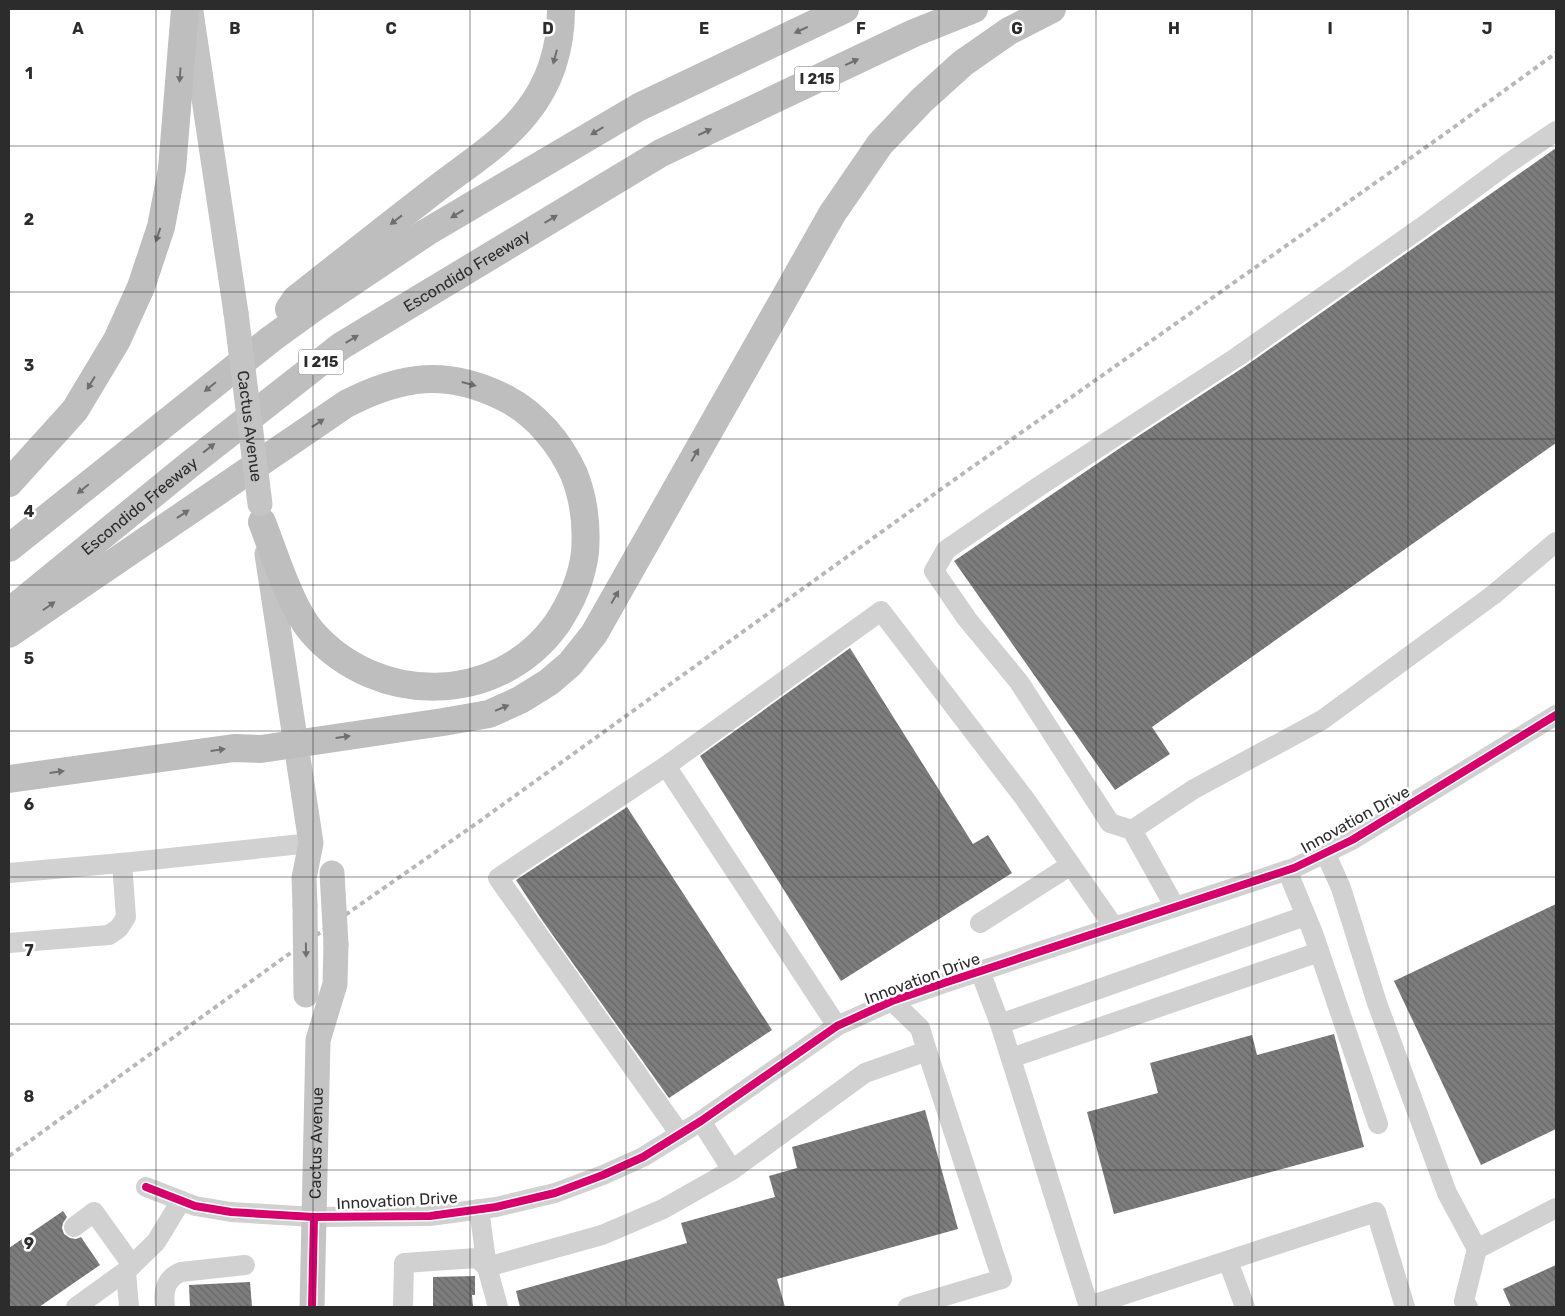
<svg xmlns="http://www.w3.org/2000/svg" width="1565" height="1316" font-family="Rubik,sans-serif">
  <defs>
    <pattern id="building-back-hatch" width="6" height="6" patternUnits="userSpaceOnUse" patternTransform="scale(1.25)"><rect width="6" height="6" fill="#7d7d7d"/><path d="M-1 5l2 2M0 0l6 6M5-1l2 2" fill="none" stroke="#676767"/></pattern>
  </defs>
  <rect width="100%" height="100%" fill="#fff"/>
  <g fill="url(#building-back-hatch)">
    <path d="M1556,148V443L1152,727L1170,754L1115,790L954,561L1123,446L1244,367Z"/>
    <path d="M850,648L973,844L988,835L1012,873L841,981L700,756Z"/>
    <path d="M627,807L772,1030L669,1098L542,920L516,880Z"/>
    <path d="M1556,904V1129L1481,1165L1394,981Z"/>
    <path d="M1334,1034L1364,1147L1114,1214L1087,1112L1158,1093L1150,1063L1252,1035L1257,1055Z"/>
    <path d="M925,1110L958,1229L777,1279L785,1307H520L516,1291L687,1243L681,1223L775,1197L769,1176L797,1168L792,1147Z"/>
    <path d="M63,1211L67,1217L63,1223L62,1228L64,1234L70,1238L76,1239L81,1237L100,1265L39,1307H9V1248Z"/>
    <path d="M1556,1265V1307H1511L1503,1289Z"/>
    <path d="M475,1276V1295H472L473,1307H433V1277Z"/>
    <path d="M250,1282L252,1307H190L189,1285Z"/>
  </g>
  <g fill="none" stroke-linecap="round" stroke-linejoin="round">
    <g stroke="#d1d1d1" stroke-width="20">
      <path d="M666,766L498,878L680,1134"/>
      <path d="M1132,830L1194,789L1322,720L1493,595L1556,542"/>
      <path d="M1325,852L1341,888L1377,1003L1447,1193L1477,1249"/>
      <path d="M1287,870L1313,933L1378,1124"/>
      <path d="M9,873L132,862L311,843"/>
      <path d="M1175,907L1132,830L1110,823L1019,682L967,619L934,571L946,550L1038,487L1237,357L1422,227L1506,165L1556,131"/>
      <path d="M980,923L1071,865"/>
      <path d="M9,943L109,935L119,928L126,917L122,863"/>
      <path d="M980,971L1000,1024L1089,1307"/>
      <path d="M1000,1024L1305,916"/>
      <path d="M837,1026L666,766L881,611L1025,799L1114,927"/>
      <path d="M1011,1058L1319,952"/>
      <path d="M701,1121L732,1170L865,1073L927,1051L920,1028L892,1001"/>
      <path d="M146,1187L195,1206L231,1212L314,1217L430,1216L496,1207L555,1193L603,1175L643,1157L701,1121L837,1026L892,1001L947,982L1294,868L1352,840L1556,715"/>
      <path d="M479,1209L487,1267L602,1235L663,1209L732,1170"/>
      <path d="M74,1227L94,1212L132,1265"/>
      <path d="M1228,1261L1245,1307"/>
      <path d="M126,1271L129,1307"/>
      <path d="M1089,1306L1376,1212L1405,1307"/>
      <path d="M76,1307L126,1271L156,1242L181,1201"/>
      <path d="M165,1307C163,1291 165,1279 181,1272L245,1265"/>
      <path d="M403,1307L404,1263L477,1258L487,1267L498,1307"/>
      <path d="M908,1307L1002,1279L927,1051"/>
      <path d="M1468,1307L1464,1301L1477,1249L1556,1208"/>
    </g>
    <g stroke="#c4c4c4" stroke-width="25">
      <path d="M191,12L236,313"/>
      <path d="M267,554L311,843L304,878L305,905"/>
      <path id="s1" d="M312,1307L318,1040L335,984L336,944"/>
    </g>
    <g stroke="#bebebe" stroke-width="28">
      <path d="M289,309L296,299C344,261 392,223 440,186C470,163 504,142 527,112C551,82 561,46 561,9"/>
      <path d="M9,483L75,410L117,340L141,287L161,227L172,169L185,9"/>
      <path d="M9,548L271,339L318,305L427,232L639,107L845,9"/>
      <path id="s2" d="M9,612L189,465L341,346L661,153L914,33L974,9"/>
      <path d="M9,634L346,404C402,375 447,369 505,398C536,414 560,443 574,474C584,499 587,526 585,552C582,579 571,603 556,625C497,706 377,706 312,632C291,608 274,553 262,522"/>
      <path d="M9,779L234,748L261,749L443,722L489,714L520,700L549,682L570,664L594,634L832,214L880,144L921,101L963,63L1009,31L1052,9"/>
    </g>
    <path stroke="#b8b8b8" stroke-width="4" stroke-dasharray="5 4" stroke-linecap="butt" d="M9,1156L282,959L480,821L944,487L1446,133L1556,53"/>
    <g stroke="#c4c4c4" stroke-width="25">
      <path id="s3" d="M236,313L260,504"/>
      <path d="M332,873L336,944"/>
      <path d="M305,905L306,995"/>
    </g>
    <defs>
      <g id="cycleway">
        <path d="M146,1187L195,1206L231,1212L314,1217L430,1216L496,1207L555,1193L603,1175L643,1157L701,1121L837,1026L892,1001L947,982L1294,868L1352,840L1556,715"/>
        <path d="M312,1307L314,1217"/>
      </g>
    </defs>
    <use href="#cycleway" stroke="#fff" stroke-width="11"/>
    <use href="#cycleway" stroke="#d6006c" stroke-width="8"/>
  </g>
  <defs><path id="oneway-solid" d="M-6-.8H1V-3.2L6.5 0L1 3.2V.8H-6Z" transform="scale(1.25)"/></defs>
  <g fill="#6e6e6e">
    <use href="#oneway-solid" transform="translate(801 30) rotate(155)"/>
    <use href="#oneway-solid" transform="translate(555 57) rotate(105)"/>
    <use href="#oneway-solid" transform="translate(852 62) rotate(-25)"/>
    <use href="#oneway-solid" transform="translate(180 75) rotate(94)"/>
    <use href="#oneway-solid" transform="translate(597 131) rotate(149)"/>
    <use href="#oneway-solid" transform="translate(705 132) rotate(-25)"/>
    <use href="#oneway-solid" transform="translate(457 214) rotate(149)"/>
    <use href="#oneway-solid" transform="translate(551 219) rotate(-31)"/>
    <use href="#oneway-solid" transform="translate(396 220) rotate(142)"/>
    <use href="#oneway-solid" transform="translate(158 235) rotate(108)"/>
    <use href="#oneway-solid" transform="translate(352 339) rotate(-31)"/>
    <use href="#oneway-solid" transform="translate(91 383) rotate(121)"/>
    <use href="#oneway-solid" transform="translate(469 384) rotate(15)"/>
    <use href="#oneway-solid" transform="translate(210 387) rotate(141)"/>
    <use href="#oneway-solid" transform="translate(318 423) rotate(-34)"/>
    <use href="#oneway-solid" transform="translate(209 448) rotate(-38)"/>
    <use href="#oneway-solid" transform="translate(695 455) rotate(-60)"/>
    <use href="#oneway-solid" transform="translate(83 489) rotate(141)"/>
    <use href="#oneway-solid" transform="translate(183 514) rotate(-34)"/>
    <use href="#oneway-solid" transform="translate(615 597) rotate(-60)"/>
    <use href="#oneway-solid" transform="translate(49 606) rotate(-35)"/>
    <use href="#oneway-solid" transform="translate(502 708) rotate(-23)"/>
    <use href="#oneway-solid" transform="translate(343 737) rotate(-8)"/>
    <use href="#oneway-solid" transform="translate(218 750) rotate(-8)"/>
    <use href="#oneway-solid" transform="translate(57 772) rotate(-8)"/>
  </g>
  <use fill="#707070" href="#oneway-solid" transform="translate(306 950) rotate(89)"/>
  <path fill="none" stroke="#2c2c2c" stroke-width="1" stroke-opacity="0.55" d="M156,9V1307M313,9V1307M470,9V1307M626,9V1307M782,9V1307M939,9V1307M1096,9V1307M1252,9V1307M1408,9V1307M9,146H1556M9,292H1556M9,439H1556M9,585H1556M9,731H1556M9,877H1556M9,1024H1556M9,1170H1556"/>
  <g text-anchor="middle" stroke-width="5" stroke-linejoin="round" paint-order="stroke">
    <g fill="#fff" stroke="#6b6b6b" stroke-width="1">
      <rect x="794.5" y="66.5" width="45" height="25" rx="4"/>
      <rect x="298.5" y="349.5" width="45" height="25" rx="4"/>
    </g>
    <g font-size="15" font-weight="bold" fill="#2c2c2c">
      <text x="817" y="84">I 215</text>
      <text x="321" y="367">I 215</text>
    </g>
    <g font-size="16" fill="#2c2c2c" stroke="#fff">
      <text dy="6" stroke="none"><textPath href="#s2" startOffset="572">Escondido Freeway</textPath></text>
      <text dy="6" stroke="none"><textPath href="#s3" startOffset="114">Cactus Avenue</textPath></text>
      <text dy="6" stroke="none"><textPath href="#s2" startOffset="168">Escondido Freeway</textPath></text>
      <text transform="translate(1355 819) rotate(-29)" y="6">Innovation Drive</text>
      <text transform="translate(922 978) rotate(-20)" y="6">Innovation Drive</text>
      <text dy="6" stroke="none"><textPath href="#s1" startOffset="164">Cactus Avenue</textPath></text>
      <text transform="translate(397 1200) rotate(-3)" y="6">Innovation Drive</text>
    </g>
  </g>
  <g font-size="16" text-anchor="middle" font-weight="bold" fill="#2c2c2c" stroke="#fff" stroke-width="5" stroke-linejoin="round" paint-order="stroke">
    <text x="78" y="34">A</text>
    <text x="235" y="34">B</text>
    <text x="391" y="34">C</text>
    <text x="548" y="34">D</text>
    <text x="704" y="34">E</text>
    <text x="861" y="34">F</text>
    <text x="1017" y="34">G</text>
    <text x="1174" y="34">H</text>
    <text x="1330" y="34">I</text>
    <text x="1487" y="34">J</text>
    <text x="29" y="79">1</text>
    <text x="29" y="225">2</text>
    <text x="29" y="371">3</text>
    <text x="29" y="517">4</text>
    <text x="29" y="664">5</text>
    <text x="29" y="810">6</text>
    <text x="29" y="956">7</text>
    <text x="29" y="1102">8</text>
    <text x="29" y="1249">9</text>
  </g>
  <rect width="1565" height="1316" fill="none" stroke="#2c2c2c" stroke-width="20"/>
</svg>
